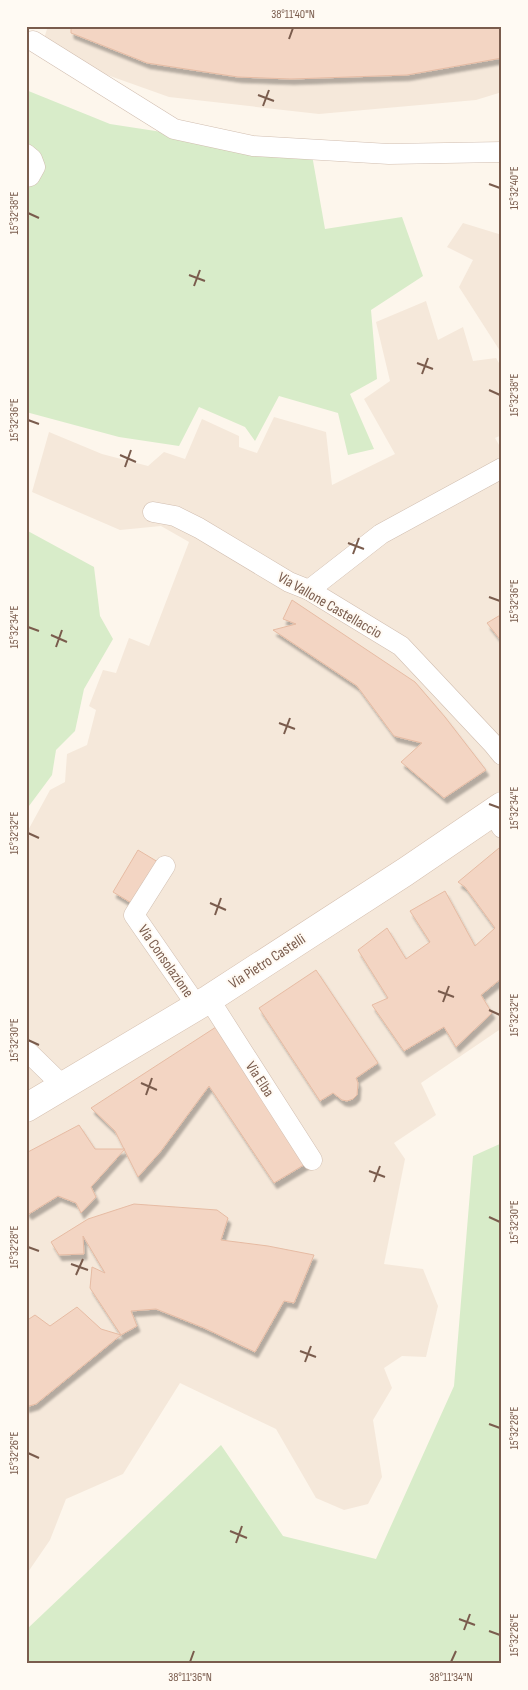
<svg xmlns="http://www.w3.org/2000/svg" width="528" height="1690" font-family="'Sofia Sans Condensed',sans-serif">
  <defs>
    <filter id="shadow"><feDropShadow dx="3" dy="5.5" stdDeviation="1" flood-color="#0004"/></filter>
  </defs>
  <rect width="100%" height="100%" fill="#fdf6ec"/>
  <g fill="#f5e8da">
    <path d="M48,26H502V92L476,100L319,114L169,97L40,51Z"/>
    <path d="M463,223L502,235V354L459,287L473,260L447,247Z"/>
    <path d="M426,301L438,340L463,327L473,361L496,358L502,368V435L495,438L502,450V1028L421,1083L436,1115L394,1143L405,1159L384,1264L423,1269L438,1306L426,1357L402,1356L384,1368L392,1388L373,1420L382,1477L368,1504L344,1510L316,1498L276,1429L180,1383L123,1474L66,1499L50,1540L26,1575V834L50,790L65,782L67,754L87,745L96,710L89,706L103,670L116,673L129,638L149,646L189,542L161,526L120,530L32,492L49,432L102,454L148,466L164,452L185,459L202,419L239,436V447L257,453L274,417L326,432L332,485L395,454L364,399L390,381L376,322Z"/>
  </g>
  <g fill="#d8ecc9">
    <path d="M26,90L110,124L312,155L325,229L402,217L423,276L371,310L377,379L350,394L374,449L348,455L338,413L279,396L255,441L245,427L199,407L179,446L119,437L26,412Z"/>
    <path d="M26,530L94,567L100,616L113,639L84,689L75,731L56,750L52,775L26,810Z"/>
    <path d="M502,1143V1664H26V1630L221,1445L283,1536L376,1559L454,1386L473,1156Z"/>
  </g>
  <g fill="#f3d5c3" stroke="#e6bba3" filter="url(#shadow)">
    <path d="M71,26H502V58L407,75L291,79L238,77L147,63L71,33Z"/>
    <path d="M292,600L415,682L445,717L486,770L444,798L401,762L422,743L394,736L357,686L273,630L296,624L283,619Z"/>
    <path d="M502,614V642L487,623Z"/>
    <path d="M499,848L502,852V978L481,995L492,1013L456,1047L444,1027L404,1051L372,1005L388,998L358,950L387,928L406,959L430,942L410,911L445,891L475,946L495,928L465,887L458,882Z"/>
    <path d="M138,850L158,862L133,904L113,892Z"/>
    <path d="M316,970L378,1063L356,1078L358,1083L357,1095L353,1099L347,1101L342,1100L333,1093L320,1101L259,1008Z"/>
    <path d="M216,1027L312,1160L274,1183L209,1086L161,1151L138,1177L115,1131L91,1108Z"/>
    <path d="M79,1125L95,1149H125L91,1187L96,1197L81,1213L76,1203L58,1196L29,1214L26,1211V1153Z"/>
    <path d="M134,1204L217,1210L228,1218L221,1240L268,1246L314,1255L294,1303L284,1301L255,1352L204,1328L156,1309L131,1311L137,1326L121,1335L90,1288L92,1267L105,1273L83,1236L84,1254L59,1255L51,1242L88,1219Z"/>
    <path d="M77,1307L101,1329L121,1335L36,1404L26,1407V1321L35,1315L50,1326Z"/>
  </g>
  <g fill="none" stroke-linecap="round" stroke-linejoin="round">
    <defs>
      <g id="street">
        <path d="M33,41L174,129L253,146L389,154L502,152"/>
        <path d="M26,154L32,159L35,167L30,176L26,177"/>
        <path d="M153,512L175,516L199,528L289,582L309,590L401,646L493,744L502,755"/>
        <path d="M309,590L381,534L502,468"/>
        <path d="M492,812L502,828"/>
        <path d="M165,866L134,915L197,1006"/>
        <path d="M209,999L312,1160"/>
        <path d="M26,1050L63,1086"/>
      </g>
      <path id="secondary" d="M26,1108L209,999L405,872L502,806"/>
    </defs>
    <use href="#street" stroke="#d1beb0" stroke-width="21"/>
    <use href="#secondary" stroke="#d6c0b0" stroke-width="29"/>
    <use href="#street" stroke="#fff" stroke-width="20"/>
    <use href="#secondary" stroke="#fff" stroke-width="28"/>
  </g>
  <path fill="none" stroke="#7a5c4d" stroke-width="2" d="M289,39L293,28M258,95L274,101M263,106L269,90M489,184L500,188M28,213L39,218M189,275L205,281M194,286L200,270M417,363L433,369M422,374L428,358M489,390L500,395M28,420L39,424M120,455L136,462M125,467L131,450M348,543L364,549M353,554L359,538M489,597L500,601M28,627L39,631M51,635L67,642M56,647L62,630M279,723L295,729M284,734L290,718M489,804L500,808M28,833L39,838M210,903L226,910M215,915L221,898M438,991L454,997M443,1002L449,986M489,1010L500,1015M28,1040L39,1045M141,1083L157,1090M146,1095L152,1078M369,1171L385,1177M374,1182L380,1166M489,1217L500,1222M28,1247L39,1251M71,1264L88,1270M76,1275L83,1259M300,1351L316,1357M305,1362L311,1346M489,1424L500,1428M28,1453L39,1458M230,1531L247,1538M236,1543L242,1526M459,1619L475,1625M464,1630L470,1614M489,1631L500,1635M190,1662L194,1651M451,1662L456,1651"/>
  <g text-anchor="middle" stroke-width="4" stroke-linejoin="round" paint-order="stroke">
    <g font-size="15" fill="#7a5c4d" stroke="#fffaf3">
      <text transform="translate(330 605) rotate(30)" y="5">Via Vallone Castellaccio</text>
      <text transform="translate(166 961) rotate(55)" y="5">Via Consolazione</text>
      <text transform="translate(267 961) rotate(-33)" y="5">Via Pietro Castelli</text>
      <text transform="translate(260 1079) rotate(57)" y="5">Via Elba</text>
    </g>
  </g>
  <rect width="528" height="1690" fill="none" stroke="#fffaf3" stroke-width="55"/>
  <rect x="28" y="28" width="472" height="1634" fill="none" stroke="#7a5c4d" stroke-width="2"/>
  <g font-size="12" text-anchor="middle" fill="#7a5c4d">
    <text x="293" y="18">38°11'40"N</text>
    <text transform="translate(514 188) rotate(-90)" y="4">15°32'40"E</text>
    <text transform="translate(14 213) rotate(-90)" y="4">15°32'38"E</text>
    <text transform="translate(514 395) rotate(-90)" y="4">15°32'38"E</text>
    <text transform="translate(14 420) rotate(-90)" y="4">15°32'36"E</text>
    <text transform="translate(514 601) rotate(-90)" y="4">15°32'36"E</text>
    <text transform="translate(14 627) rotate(-90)" y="4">15°32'34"E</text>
    <text transform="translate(514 808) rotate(-90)" y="4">15°32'34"E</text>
    <text transform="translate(14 833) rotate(-90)" y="4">15°32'32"E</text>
    <text transform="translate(514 1015) rotate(-90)" y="4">15°32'32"E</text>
    <text transform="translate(14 1040) rotate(-90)" y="4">15°32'30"E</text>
    <text transform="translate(514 1222) rotate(-90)" y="4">15°32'30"E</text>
    <text transform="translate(14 1247) rotate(-90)" y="4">15°32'28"E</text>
    <text transform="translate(514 1428) rotate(-90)" y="4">15°32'28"E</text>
    <text transform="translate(14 1453) rotate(-90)" y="4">15°32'26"E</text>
    <text transform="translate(514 1635) rotate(-90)" y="4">15°32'26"E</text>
    <text x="190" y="1681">38°11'36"N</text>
    <text x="451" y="1681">38°11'34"N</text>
  </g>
</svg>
